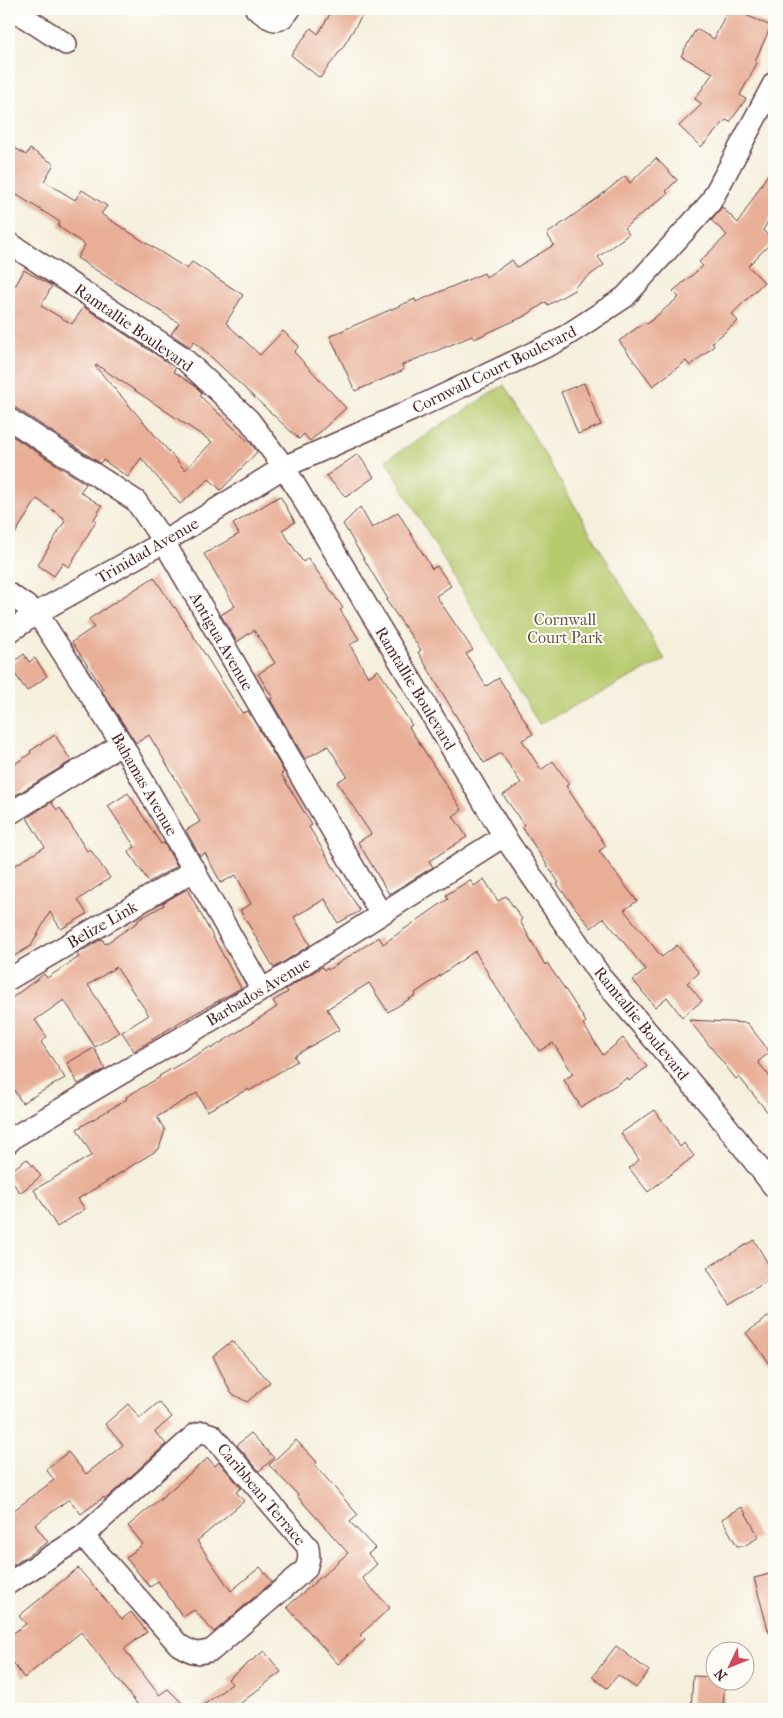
<svg xmlns="http://www.w3.org/2000/svg" width="783" height="1718" font-family="'IM FELL French Canon',serif">
  <rect width="100%" height="100%" fill="#fdfcf7"/>
  <filter id="ink" filterUnits="userSpaceOnUse"><feTurbulence type="fractalNoise" baseFrequency=".02" numOctaves="2"/><feDisplacementMap in="SourceGraphic" scale="10" xChannelSelector="R" yChannelSelector="G"/><feConvolveMatrix kernelMatrix="1 2 1 2 8 2 1 2 1" color-interpolation-filters="sRGB"/></filter>
  <filter id="wash" filterUnits="userSpaceOnUse"><feTurbulence type="fractalNoise" baseFrequency=".0096" numOctaves="4" result="noise"/><feDisplacementMap in="SourceGraphic" scale="20" xChannelSelector="R" yChannelSelector="G"/><feGaussianBlur stdDeviation="1.12" result="paint"/><feColorMatrix in="noise" values="0 0 0 0 0 0 0 0 0 0 0 0 0 0 0 0 0 1.4 0 .05"/><feComposite in="paint" operator="in"/></filter>
  <g filter="url(#wash)">
    <rect width="100%" height="100%" fill="#f5efdc"/>
    <path fill="#b8ca6e" stroke="#81744c" d="M504,385L665,660L539,724L386,460Z"/>
    <g id="blocks">
      <g fill="#e8ae96" fill-rule="evenodd">
        <path d="M333,9H366L343,47L320,78L291,55L311,28L318,34Z"/>
        <path d="M728,9H732L771,26L755,61L757,63L740,95L746,99L730,122L726,120L701,147L679,126L702,104L695,99L713,73L681,56L696,29L714,39Z"/>
        <path d="M9,144L26,155L30,149L54,164L44,181L75,200L82,190L107,206L101,214L187,269L192,262L243,295L226,323L260,355L283,331L299,346L294,352L346,408L310,441L304,434L299,439L194,341L190,347L171,334L179,323L77,258L85,245L58,226L60,222L9,190Z"/>
        <path d="M656,158L677,180L666,191L668,193L624,228L629,234L598,257L604,265L574,287L576,289L548,305L546,302L525,316L474,339L472,336L402,365L404,370L355,391L330,336L415,299L416,302L484,273L486,277L512,260L517,267L554,245L547,234L595,200L625,176L630,183Z"/>
        <path d="M774,164V212L763,230L773,241L748,266L764,282L732,314L738,321L712,343L714,346L690,366L686,361L653,386L619,341L645,322L647,324L679,297L673,291L703,266L699,262L727,235L711,220L722,207L738,223Z"/>
        <path d="M24,270L52,286L41,306L72,324L84,307L173,366L176,368L173,371L195,386L202,393L200,396L251,444L257,452L221,490L209,479L180,504L141,458L128,477L103,460L100,463L16,408L9,407V281L16,285ZM97,365L212,442L185,470L95,366Z"/>
        <path d="M584,383L601,425L578,434L561,392Z"/>
        <path d="M9,434L86,484L80,492L102,506L94,519L96,521L69,567L63,563L54,576L38,565L65,521L63,520L64,518L37,499L9,543Z"/>
        <path d="M358,454L374,477L346,497L326,476Z"/>
        <path d="M280,496L295,522L282,530L303,562L308,558L343,608L340,610L359,639L350,645L368,677L378,670L397,698L395,699L412,725L409,727L462,810L453,816L467,837L429,861L433,867L389,894L358,842L371,834L337,782L347,776L328,746L305,759L270,699L273,698L258,674L275,663L254,630L237,642L221,615L235,606L204,554L239,534L233,524Z"/>
        <path d="M360,507L372,528L398,512L432,569L437,566L451,586L436,596L473,650L466,654L486,686L499,678L533,734L522,740L541,770L553,761L569,784L566,786L606,846L599,851L637,901L624,910L662,957L677,945L699,973L687,983L702,1001L682,1017L667,997L655,1007L633,980L646,970L604,918L591,928L557,884L559,883L522,827L524,825L503,795L521,783L501,753L484,763L418,652L421,650L386,600L388,599L343,524Z"/>
        <path d="M154,577L174,608L175,607L242,713L248,711L284,772L281,774L312,825L309,827L360,911L338,923L325,899L294,917L310,945L274,968L240,910L251,904L236,875L221,883L205,853L200,856L186,830L200,822L186,796L149,735L136,743L102,691L104,690L72,642L94,627L89,619Z"/>
        <path d="M24,654L29,662L35,658L47,676L27,691L9,666Z"/>
        <path d="M55,735L71,761L11,798L9,795V768L31,753L30,751Z"/>
        <path d="M128,793L161,844L164,843L177,866L149,882L128,851L135,847L108,806Z"/>
        <path d="M51,802L57,810L60,808L87,851L90,849L110,878L78,900L87,914L61,929L50,912L31,946L9,959V869L45,847L27,818Z"/>
        <path d="M484,879L498,901L506,896L522,919L520,921L545,965L547,963L569,995L586,1022L583,1024L603,1055L623,1038L647,1067L629,1081L627,1078L581,1107L564,1080L573,1074L553,1043L539,1051L494,984L475,951L415,993L416,995L388,1012L369,983L327,1009L340,1029L294,1056L297,1061L249,1091L248,1089L207,1111L197,1093L157,1117L165,1130L159,1149L78,1199L85,1209L57,1227L34,1190L92,1155L77,1129L127,1099L126,1097L160,1077L159,1076L210,1047L211,1049L277,1007L273,1001L288,992L286,989L322,967L324,970L327,968L328,970L379,937L383,944L448,899L446,895L470,880L474,886Z"/>
        <path d="M187,889L241,988L180,1022L134,1051L122,1032L149,1015L116,967L88,985L119,1032L95,1047L64,1000L35,1020L47,1037L41,1042L65,1078L22,1103L9,1082V1000L44,974L47,978L79,957L77,954L102,939L105,944L138,922V920L164,905L163,903Z"/>
        <path d="M689,1020L747,1023L770,1052L758,1062L774,1082V1120L739,1077L736,1079Z"/>
        <path d="M94,1048L105,1069L78,1084L67,1063Z"/>
        <path d="M655,1110L680,1147L684,1143L694,1156L648,1192L629,1168L639,1160L621,1133Z"/>
        <path d="M27,1159L41,1176L20,1193L9,1177V1172Z"/>
        <path d="M754,1240L774,1274V1277L729,1304L707,1268Z"/>
        <path d="M774,1312V1369L746,1333Z"/>
        <path d="M232,1341L270,1382L247,1402L231,1393L213,1356Z"/>
        <path d="M159,1402L172,1417L155,1432L166,1444L108,1497L105,1499L104,1497L81,1514L69,1499L35,1525L48,1542L9,1568V1514L54,1480L46,1469L68,1452L86,1474L123,1445L105,1424L128,1404L140,1418Z"/>
        <path d="M251,1433L274,1458L259,1471L237,1445Z"/>
        <path d="M296,1440L317,1462L315,1465L358,1515L350,1522L375,1548L368,1554L377,1564L362,1578L390,1608L360,1635L365,1640L338,1664L287,1607L348,1553L297,1496L298,1495L269,1465Z"/>
        <path d="M208,1458L215,1466L219,1462L241,1488L236,1492L244,1501L197,1541L231,1591L260,1567L272,1582L214,1632L194,1610L183,1617L158,1581L150,1587L126,1558L143,1544L128,1526Z"/>
        <path d="M742,1507L759,1537L744,1546H737L722,1519Z"/>
        <path d="M78,1568L122,1619L131,1612L147,1632L124,1649L159,1695L168,1689L188,1709H141L81,1632L24,1678L9,1657V1636L26,1624L19,1616Z"/>
        <path d="M774,1573V1632L769,1633L754,1578Z"/>
        <path d="M616,1646L649,1671L636,1688L618,1675L607,1688L592,1677Z"/>
        <path d="M264,1651L281,1672L233,1709H198L232,1684L228,1679Z"/>
        <path d="M693,1676L716,1677V1680H725L723,1709H691Z"/>
      </g>
    </g>
  </g>
  <g filter="url(#ink)">
    <use href="#blocks" fill-opacity="0" stroke="#643e46" stroke-width="1"/>
    <g fill="none" stroke-linecap="round" stroke-linejoin="round">
      <defs>
        <g id="minor">
          <path d="M12,9L66,44"/>
          <path d="M256,9C271,19 277,28 290,9"/>
          <path d="M9,243L181,356L249,420L284,467L504,836L604,981L715,1111L774,1187"/>
          <path d="M9,419L136,501L164,542L381,914"/>
          <path d="M9,594L37,613L122,744L262,990"/>
          <path d="M9,632L37,613L164,542L284,467L412,410L558,341L625,297L710,203L774,83"/>
          <path d="M9,814L122,744"/>
          <path d="M9,979L195,870"/>
          <path d="M9,1142L14,1137L262,990L504,836"/>
          <path d="M9,1583L83,1536L196,1434L203,1432L212,1435L308,1547L309,1558L306,1569L212,1650C196,1655 193,1653 179,1645L83,1536"/>
        </g>
      </defs>
      <use href="#minor" stroke="#643e46" stroke-width="24"/>
      <use href="#minor" stroke="#fff" stroke-width="21"/>
    </g>
  </g>
  <g text-anchor="middle" stroke-width="4" stroke-linejoin="round" paint-order="stroke">
    <g font-size="16" fill="#4a1f2b" stroke="#fdfcf7">
      <text transform="translate(134 327) rotate(35)" y="6">Ramtallie Boulevard</text>
      <text transform="translate(494 369) rotate(-26)" y="6">Cornwall Court Boulevard</text>
      <text transform="translate(147 550) rotate(-30)" y="6">Trinidad Avenue</text>
      <text transform="translate(222 641) rotate(60)" y="6">Antigua Avenue</text>
      <text transform="translate(416 688) rotate(59)" y="6">Ramtallie Boulevard</text>
      <text transform="translate(145 784) rotate(60)" y="6">Bahamas Avenue</text>
      <text transform="translate(102 924) rotate(-30)" y="6">Belize Link</text>
      <text transform="translate(258 991) rotate(-31)" y="6">Barbados Avenue</text>
      <text transform="translate(642 1023) rotate(51)" y="6">Ramtallie Boulevard</text>
      <text transform="translate(262 1494) rotate(50)" y="6">Caribbean Terrace</text>
    </g>
    <g font-size="16" fill="#6b523f" stroke="#fdfcf7">
      <text x="565" y="625">Cornwall<tspan x="565" dy="18">Court Park</tspan></text>
    </g>
  </g>
  <rect width="783" height="1718" fill="none" stroke="#fdfcf7" stroke-width="30"/>
  <g transform="translate(730 1666) rotate(227)"><circle r="24" fill="#fdfcf7" stroke="#b5a4a5"/>
  <path d="M0-4L9 19L0 12L-9 19Z" fill="#d1495b"/>
  <text y="-8" font-size="14" font-weight="bold" text-anchor="middle" fill="#4a1f2b">N</text>
  </g>
</svg>
